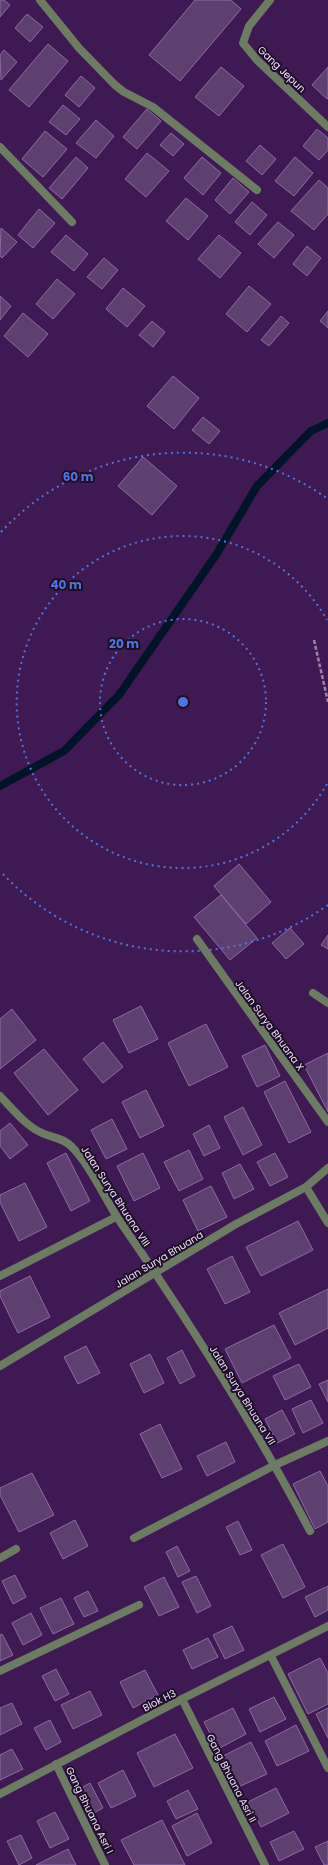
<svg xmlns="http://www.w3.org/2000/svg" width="328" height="1865" font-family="Poppins,sans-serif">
  <rect width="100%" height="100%" fill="#3f1a52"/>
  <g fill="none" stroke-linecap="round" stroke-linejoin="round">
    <path stroke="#011328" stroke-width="8" d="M0,786L64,751L119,695L216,555L257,486L311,431L328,423"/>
  </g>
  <g fill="#5e4070" stroke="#8f68a6">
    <path d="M0,0H4L10,5L0,17Z"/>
    <path d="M195,0H231L241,9L180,81L149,55Z"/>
    <path d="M27,14L43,27L30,42L15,28Z"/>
    <path d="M48,44L68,61L29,107L9,90Z"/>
    <path d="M4,50L17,62L1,80L0,55Z"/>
    <path d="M221,67L244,86L219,116L195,97Z"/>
    <path d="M328,67V98L327,99L312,85Z"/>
    <path d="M81,76L95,88L79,107L65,95Z"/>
    <path d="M63,105L80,119L66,135L49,122Z"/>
    <path d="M147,109L161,121L137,149L123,137Z"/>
    <path d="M96,120L114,136L96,158L76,143Z"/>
    <path d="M317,129L328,138V150L319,160L303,146Z"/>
    <path d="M45,131L67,149L43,177L22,159Z"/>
    <path d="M171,133L184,144L173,156L160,145Z"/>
    <path d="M260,145L276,159L262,175L246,161Z"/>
    <path d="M147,153L169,171L146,197L125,179Z"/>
    <path d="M76,157L88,168L62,199L49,188Z"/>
    <path d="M202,157L221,173L203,195L184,178Z"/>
    <path d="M295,157L313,173L294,196L275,181Z"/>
    <path d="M233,178L249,192L230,214L215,200Z"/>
    <path d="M319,180L328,188V214L314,230L291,211Z"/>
    <path d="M186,198L208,216L188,240L166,221Z"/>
    <path d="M252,202L267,215L250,235L235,222Z"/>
    <path d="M39,209L55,223L33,248L18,235Z"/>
    <path d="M278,222L294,235L274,258L258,244Z"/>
    <path d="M1,228L17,242L2,258L0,256Z"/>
    <path d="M66,235L88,254L74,271L51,252Z"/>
    <path d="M219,235L241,253L220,278L198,259Z"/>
    <path d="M307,246L321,258L307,276L293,264Z"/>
    <path d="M104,258L118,270L102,289L87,277Z"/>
    <path d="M57,279L75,294L53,319L36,304Z"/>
    <path d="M249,286L271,304L247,332L226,314Z"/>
    <path d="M123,288L145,306L127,327L106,309Z"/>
    <path d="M0,296L11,306L0,320Z"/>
    <path d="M328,311V328L320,321Z"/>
    <path d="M23,313L48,334L28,357L4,336Z"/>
    <path d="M281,316L289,323L269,346L261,340Z"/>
    <path d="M152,321L165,332L153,347L139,335Z"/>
    <path d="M173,376L199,398L174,429L147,406Z"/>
    <path d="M203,417L220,431L209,444L192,430Z"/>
    <path d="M143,457L177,486L152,515L118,486Z"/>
    <path d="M239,864L271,902L246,924L214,886Z"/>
    <path d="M221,895L257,938L230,960L194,917Z"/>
    <path d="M290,928L304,944L286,959L272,943Z"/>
    <path d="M328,935V949L321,945Z"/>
    <path d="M141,1006L158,1039L129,1053L113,1020Z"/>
    <path d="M12,1009L36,1040L0,1069V1019Z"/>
    <path d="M206,1024L228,1067L189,1086L168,1043Z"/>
    <path d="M103,1042L123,1067L103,1083L83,1059Z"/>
    <path d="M265,1045L280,1076L257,1087L242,1056Z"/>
    <path d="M44,1049L78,1090L48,1115L14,1073Z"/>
    <path d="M328,1053V1112L304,1065Z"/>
    <path d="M285,1081L311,1132L289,1143L264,1092Z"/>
    <path d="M146,1090L164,1126L140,1138L122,1102Z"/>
    <path d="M243,1107L262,1145L243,1155L224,1117Z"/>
    <path d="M112,1119L127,1149L106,1159L91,1130Z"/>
    <path d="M10,1123L28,1145L10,1159L0,1146V1131Z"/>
    <path d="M209,1125L220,1148L204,1156L193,1134Z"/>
    <path d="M189,1150L203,1179L179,1191L164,1162Z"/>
    <path d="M66,1153L90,1201L71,1211L47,1163Z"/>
    <path d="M143,1153L160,1188L134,1201L117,1166Z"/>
    <path d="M275,1153L288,1177L270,1186L257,1162Z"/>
    <path d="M240,1164L254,1189L234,1199L222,1173Z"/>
    <path d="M25,1183L47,1227L19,1241L0,1202V1195Z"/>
    <path d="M211,1186L227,1217L198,1231L183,1200Z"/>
    <path d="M298,1221L313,1250L261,1276L246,1247Z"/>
    <path d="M232,1256L250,1292L225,1304L207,1269Z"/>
    <path d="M30,1276L50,1317L18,1333L0,1296V1291Z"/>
    <path d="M328,1289V1328L295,1345L279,1313Z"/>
    <path d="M274,1325L291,1358L242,1383L225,1349Z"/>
    <path d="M86,1346L100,1373L78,1384L64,1357Z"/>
    <path d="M182,1350L195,1376L180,1384L167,1358Z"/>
    <path d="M150,1354L164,1383L144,1393L130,1364Z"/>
    <path d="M299,1364L311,1387L285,1400L273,1376Z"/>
    <path d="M328,1380V1402L319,1384Z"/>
    <path d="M311,1400L323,1423L303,1433L292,1409Z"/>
    <path d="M282,1410L295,1434L277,1443L265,1419Z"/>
    <path d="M160,1424L182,1469L162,1478L140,1434Z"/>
    <path d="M226,1442L235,1462L207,1476L197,1456Z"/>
    <path d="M320,1471L328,1486V1522L315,1529L293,1484Z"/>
    <path d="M32,1473L54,1515L19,1532L0,1495V1488Z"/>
    <path d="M75,1520L88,1546L63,1559L50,1533Z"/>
    <path d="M238,1521L252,1550L240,1555L226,1527Z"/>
    <path d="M283,1544L305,1587L283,1598L261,1555Z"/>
    <path d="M177,1546L190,1571L178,1577L166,1552Z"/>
    <path d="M15,1575L26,1597L13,1604L2,1581Z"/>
    <path d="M196,1576L211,1606L197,1613L182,1582Z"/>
    <path d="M164,1577L179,1607L159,1616L144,1587Z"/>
    <path d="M328,1586V1610L315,1617L305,1597Z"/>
    <path d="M88,1591L98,1611L84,1617L74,1598Z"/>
    <path d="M61,1598L74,1624L53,1634L40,1608Z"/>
    <path d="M31,1613L42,1635L23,1645L12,1623Z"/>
    <path d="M232,1626L244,1650L225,1659L213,1635Z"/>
    <path d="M2,1634L13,1655L0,1661V1635Z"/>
    <path d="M208,1638L218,1657L192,1669L183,1650Z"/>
    <path d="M320,1658L328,1673V1704L308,1714L288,1674Z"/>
    <path d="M56,1669L69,1694L55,1701L42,1676Z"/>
    <path d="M145,1670L158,1695L133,1708L120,1682Z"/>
    <path d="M90,1691L102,1715L73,1729L61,1705Z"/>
    <path d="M274,1697L286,1719L260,1732L249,1709Z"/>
    <path d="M12,1703L22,1724L0,1735V1708Z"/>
    <path d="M233,1708L246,1734L218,1749L204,1722Z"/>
    <path d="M328,1708V1738L316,1714Z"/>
    <path d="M50,1720L61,1742L46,1750L34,1728Z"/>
    <path d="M296,1725L309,1751L277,1766L265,1741Z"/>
    <path d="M175,1734L193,1768L154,1787L137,1753Z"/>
    <path d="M251,1742L267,1774L236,1788L221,1757Z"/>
    <path d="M12,1749L23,1769L0,1780V1755Z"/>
    <path d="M123,1770L136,1796L111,1808L98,1783Z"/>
    <path d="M90,1783L103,1808L88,1816L76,1791Z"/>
    <path d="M276,1788L289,1813L261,1827L248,1802Z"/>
    <path d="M188,1790L198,1809L176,1819L167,1801Z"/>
    <path d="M55,1812L69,1839L50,1848L37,1821Z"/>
    <path d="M197,1813L212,1843L187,1856L172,1826Z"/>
    <path d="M162,1820L185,1865H134L121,1840Z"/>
    <path d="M294,1831L304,1849L279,1861L270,1842Z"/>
    <path d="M21,1835L32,1858L19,1865L7,1841Z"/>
    <path d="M328,1841V1865H324L315,1847Z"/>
    <path d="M68,1849L76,1865H36Z"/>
  </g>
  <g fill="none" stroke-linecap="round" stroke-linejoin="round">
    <path stroke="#9d82ab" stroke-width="2.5" stroke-dasharray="4 2" stroke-linecap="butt" d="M314,640L328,702"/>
    <g stroke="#6e7b64" stroke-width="8">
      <path d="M40,0L79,48L115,85L124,92L153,107L257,190"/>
      <path d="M270,0L249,26L243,43L257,60L328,127"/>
      <path d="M0,147L72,222"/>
      <path d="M197,939L328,1122"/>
      <path d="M313,993L328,1003"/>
      <path d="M0,1096C12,1108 25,1125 40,1132C51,1138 63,1137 72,1147C93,1169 104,1198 121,1223C189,1321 255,1426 310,1531"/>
      <path d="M306,1187L328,1223"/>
      <path d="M0,1276L116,1217"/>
      <path d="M0,1366L236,1224L306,1187L328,1168"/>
      <path d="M134,1538L275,1465L328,1441"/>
      <path d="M0,1558L16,1549"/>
      <path d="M271,1656L328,1768"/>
      <path d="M0,1671L139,1605"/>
      <path d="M182,1699L265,1865"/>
      <path d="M56,1764L105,1865"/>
      <path d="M0,1794L182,1699L328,1626"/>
    </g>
  </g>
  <g fill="none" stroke="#5272e1" stroke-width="2" stroke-dasharray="2 4">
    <circle cx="183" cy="702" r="83"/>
    <path d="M327 784A166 166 0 1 1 327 620"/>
    <path d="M328 905A249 249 0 0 1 1 872M1 532A249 249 0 0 1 328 499"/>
  </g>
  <g text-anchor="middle" stroke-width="4" stroke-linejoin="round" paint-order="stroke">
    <g font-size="10" fill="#f0dffb" stroke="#1e0e27">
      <text transform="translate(282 69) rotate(44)" y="4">Gang Jepun</text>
      <text transform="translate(270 1025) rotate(54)" y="4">Jalan Surya Bhuana X</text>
      <text transform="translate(116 1196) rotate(57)" y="4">Jalan Surya Bhuana VIII</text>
      <text transform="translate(159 1259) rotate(-31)" y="4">Jalan Surya Bhuana</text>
      <text transform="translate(243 1395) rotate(58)" y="4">Jalan Surya Bhuana VII</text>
      <text transform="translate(159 1700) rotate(-27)" y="4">Blok H3</text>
      <text transform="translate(232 1778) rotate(63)" y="4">Gang Bhuana Asri II</text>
      <text transform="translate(90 1810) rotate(64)" y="4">Gang Bhuana Asri I</text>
    </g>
  </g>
  <circle cx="183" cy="702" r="6" fill="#5272e1" stroke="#1e0e27" stroke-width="2"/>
  <g font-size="12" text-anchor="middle" font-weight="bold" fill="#5272e1" stroke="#1e0e27" stroke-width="4" stroke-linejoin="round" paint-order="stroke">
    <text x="78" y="481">60 m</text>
    <text x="66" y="589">40 m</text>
    <text x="124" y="648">20 m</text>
  </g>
</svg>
